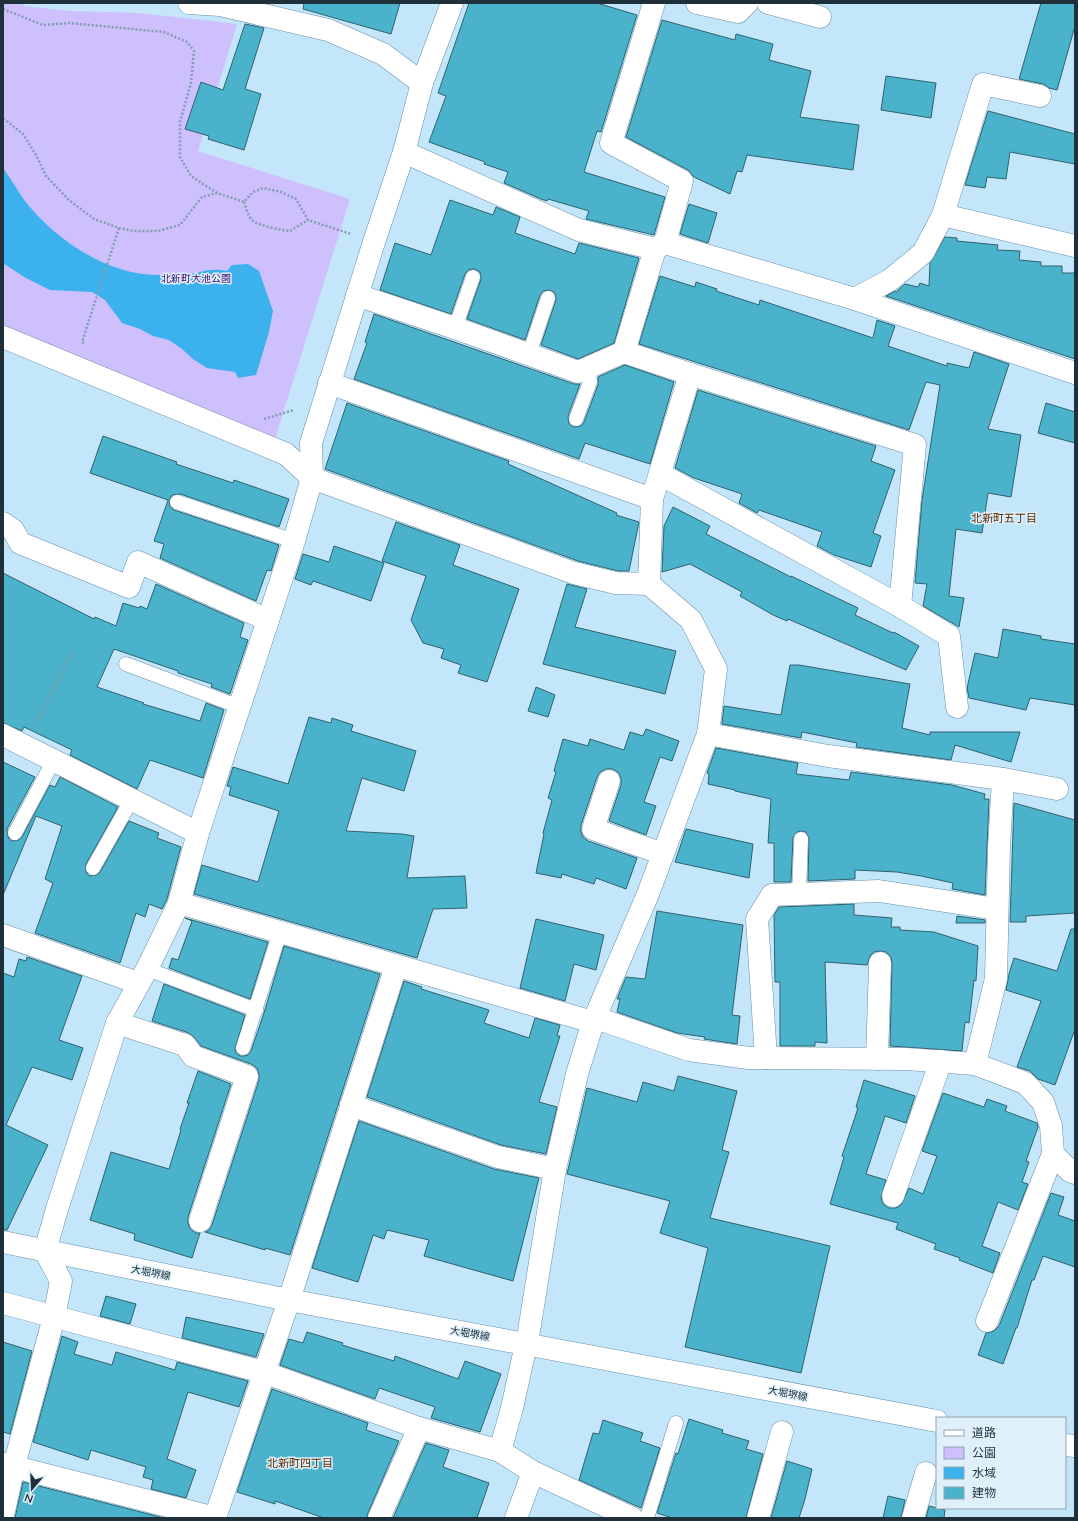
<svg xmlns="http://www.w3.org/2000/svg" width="1078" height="1521" font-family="Mulish,'Noto Sans JP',sans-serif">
  <rect width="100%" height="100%" fill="#c4e6fb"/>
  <path fill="#cebffd" d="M3,3H24L23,6L70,11L139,13L237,24L198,151L350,199L274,442L3,329Z"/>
  <path fill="#3bb1ee" d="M3,168C11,179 17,190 25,201C55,240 108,275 157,275C166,275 176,276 185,275C202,273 208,267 227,271L232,265L248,264L259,271L273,311L269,332L256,375L238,378L235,372L207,368L193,359L182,349L169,340L153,336L140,329L122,323L105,300L92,292L50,290L24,277L6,265L3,264Z"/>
  <g fill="#4ab3cb" stroke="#2f626e">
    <path d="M304,3H400L391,34L303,9Z"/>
    <path d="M469,3H597L637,15L601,132L597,131L584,172L665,197L654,235L586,219L589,211L548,199L547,201L541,199L504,183L508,172L484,164L485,162L429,142L446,96L438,93Z"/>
    <path d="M1041,3H1075V26L1057,90L1049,88L1043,84L1019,79Z"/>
    <path d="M662,20L735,40L736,34L773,44L769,60L811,71L800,117L859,125L853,170L747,155L742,172L737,171L730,194L694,177L688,170L626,137Z"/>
    <path d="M245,24L264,28L245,89L261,94L244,150L208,139L209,136L185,129L201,82L223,90Z"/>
    <path d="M886,76L936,83L931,118L881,110Z"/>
    <path d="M988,111L1075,134V164L1010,152L1006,179L987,177L985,188L965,185Z"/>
    <path d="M450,200L493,215L496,207L520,217L515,233L575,254L579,243L639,258L614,343L578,359L541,345L556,300L555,293L550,290L543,291L540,295L525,340L467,319L481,279L480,272L475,269L468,270L465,274L451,314L380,290L395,243L431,255Z"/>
    <path d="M689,204L717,213L708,243L680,234Z"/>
    <path d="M945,237L957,238V241L998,245L997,250L1020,251L1019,260L1041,262V266H1062V273H1075V359L886,296L895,291L897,292L898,290L905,284L918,287L920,283L929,286L930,263Z"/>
    <path d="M660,276L695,287L696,282L717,289L716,291L759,305L760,300L873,338L877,320L895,326L888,346L947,366V363L969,368L974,352L1009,364L988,429L1021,435L1011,497L988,493L982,533L956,529L949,596L964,598L959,627L923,606L927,584L915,583L922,500L940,385L926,382L909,430L639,344Z"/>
    <path d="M374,314L574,384H580L568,416L569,424L573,427L581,426L584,422L598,385V377L625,365L674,382L650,464L585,443L579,459L354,379L367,343L365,342Z"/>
    <path d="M698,390L876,446L871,461L895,470L873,533L881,536L871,567L834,555L817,546L822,532L759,510L757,513L739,503L742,494L694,478L675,468Z"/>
    <path d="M347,403L509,461L508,464L617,513L616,515L639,522L629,571H618L578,561L325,469Z"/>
    <path d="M1046,403L1075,412V443L1038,433Z"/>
    <path d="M103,436L177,462L176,464L233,483L234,480L289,499L279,527L180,494L172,495L169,500L170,507L174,510L279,545L271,571L267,570L256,601L160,558L164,544L154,541L168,500L90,473Z"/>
    <path d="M673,507L710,526L706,534L791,577V576L858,608L855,615L893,633L894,632L919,646L906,670L788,619L787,621L773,615L740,596L742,592L690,564L662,572L664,526Z"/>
    <path d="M396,522L460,545L453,565L519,589L487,682L458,673L461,665L441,658L444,649L423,643L411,620L426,576L382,561Z"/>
    <path d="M334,546L384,563L371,601L313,581L311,585L295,579L303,554L329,562Z"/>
    <path d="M3,573L94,619L95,617L116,626L123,603L139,608L140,606L147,609L156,584L244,623L240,637L248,640L230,694L211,687L212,684L178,673V671L114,649L97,687L144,703L143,704L200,721L206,703L224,710L203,778L150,760L137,789L70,755L72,750L24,727L22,731L3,723Z"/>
    <path d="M567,584L587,589L575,627L676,651L665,694L543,664Z"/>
    <path d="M1003,629L1041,636V639L1075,644V705L1030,698L1026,710L969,698L967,688L975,653L998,658Z"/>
    <path d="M790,665H799L910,684L902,728L930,735V732H1020L1011,762L955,745L951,760L856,747L857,743L802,732L801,738L722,724L724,706L781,715Z"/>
    <path d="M536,687L555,695L548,717L528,711Z"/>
    <path d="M309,717L331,723L332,718L353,725L351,731L416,751L404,791L362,778L346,831L402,834L414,836L407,878L465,876L467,908L433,909L417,958L194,894L202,865L258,882L279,811L229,795L231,787L227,786L233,767L288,784Z"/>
    <path d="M646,729L679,741L672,761L660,757L644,802L656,806L646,835L609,821L621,785V778L619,773L613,769H606L600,772L597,777L581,825V832L583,837L588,841L637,858L626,889L596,878L594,884L562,874L561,878L536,873L544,834L543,833L552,800L548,798L556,772L554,771L563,739L588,746L590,739L624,750L630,732L643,736Z"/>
    <path d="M716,748L798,763L796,774L849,780L851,772L952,785L985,794L984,799H989L985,895L952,889L953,883L921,876L897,872L855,870V879L808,881L809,839L806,832L802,831L797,832L793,838L791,882H774V843H768L771,799L735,791V790L708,784L709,774L707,773Z"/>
    <path d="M3,762L35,777L7,829L8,837L11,841L19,840L22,837L50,785L55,787L60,777L118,807L86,864V872L89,876L97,875L100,872L129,821L159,833L157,838L181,847L167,899L162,909L149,904L145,917L136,913L120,963L35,933L53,883L45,879L62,826L36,816L3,895Z"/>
    <path d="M1014,803L1075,820V913L1026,916V922H1010Z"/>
    <path d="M686,829L753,844L749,878L675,862Z"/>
    <path d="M854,904V915L892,918L891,927H900V930L934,932L978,946L976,981L974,980L969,1023L965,1022L962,1051L890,1046L892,963L891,957L886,952L881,951L874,952L870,956L867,965L825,962L827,1043L815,1042V1046H780V982H775L774,915L779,907Z"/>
    <path d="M657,911L743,925L732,1015L740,1016L737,1044L704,1039L705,1037L677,1033L617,1012L620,999H617L626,977L645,979Z"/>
    <path d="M957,916L985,920V923H956Z"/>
    <path d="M185,918L268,942L250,999L169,968L172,958L178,960L192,921Z"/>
    <path d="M536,919L604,935L596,970L574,964L565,1001L520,988Z"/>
    <path d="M1071,929H1075V1029L1055,1085L1038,1079L1030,1071L1017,1067L1041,1001L1006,990L1009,974L1014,958L1057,971Z"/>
    <path d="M284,946L380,974L290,1255L265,1248V1250L205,1232L209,1230L212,1225L259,1080V1074L257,1068L251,1064L201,1046L195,1038L189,1033L152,1021L164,984L245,1015L235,1049L236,1053L240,1056H244L248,1055L251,1051L264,1013Z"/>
    <path d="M27,957L82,976L59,1040L83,1048L72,1080L32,1067L6,1125L48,1145L7,1230H3V973L14,977L19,959L26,961Z"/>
    <path d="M404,981L422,987L421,989L489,1010L484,1023L529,1038L535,1018L560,1025L557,1036H560L539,1102L557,1107L546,1154L501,1145L367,1097Z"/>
    <path d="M198,1071L231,1084L188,1217V1223L190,1229L196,1233H200L192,1258L134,1240L135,1234L90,1220L111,1152L169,1169L181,1130L180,1129L189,1103H187Z"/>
    <path d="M678,1076L737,1091L722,1150L729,1152L710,1218L830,1246L801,1373L685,1347L708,1248L660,1233L670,1201L567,1174L587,1088L637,1102L643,1082L674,1091Z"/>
    <path d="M864,1080L915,1096L906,1123L885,1116L866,1174L886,1180L881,1198L883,1204L889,1208H896L901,1205L909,1188L923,1194L937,1156L922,1151L943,1093L984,1107L987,1099L1007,1106L1005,1111L1037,1123L1038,1127L1026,1161L1029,1162L1022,1182L1028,1184L1018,1210L998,1202L982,1246L1000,1253L993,1273L959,1260L960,1258L934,1249L936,1244L896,1229L898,1223L830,1204L844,1157L842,1156L858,1108L856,1107Z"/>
    <path d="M359,1121L494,1169L539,1178L513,1281L424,1256L429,1240L387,1230L384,1239L373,1235L358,1282L312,1268Z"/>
    <path d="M1051,1193L1064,1197L1058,1215L1075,1221V1267L1043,1256L1034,1280H1032L1017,1328H1016L1003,1364L978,1355L986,1333L994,1331L999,1326Z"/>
    <path d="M106,1296L136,1304L130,1324L100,1316Z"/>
    <path d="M186,1317L264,1334L256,1357L182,1338Z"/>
    <path d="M307,1332L343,1343L342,1345L394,1361L395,1356L458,1379L465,1361L501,1374L480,1432L431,1418L435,1407L379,1388L375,1399L280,1365L289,1339L303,1343Z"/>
    <path d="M62,1336L78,1342L74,1354L112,1365L116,1352L175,1370L177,1362L248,1381L239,1407L188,1392L167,1459L196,1470L186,1498L151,1489L153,1480L143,1477L146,1467L91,1450L88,1460L33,1442Z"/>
    <path d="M3,1342L32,1351L10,1434L3,1432Z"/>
    <path d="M272,1389L368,1423L366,1430L399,1441L368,1513L367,1518H324L275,1501V1504L237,1492Z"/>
    <path d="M689,1419L723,1430L722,1433L749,1441L746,1449L763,1454L746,1518H672L657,1513L676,1453L678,1454Z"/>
    <path d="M603,1420L643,1433L640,1441L660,1448L641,1508L579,1480L593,1433L599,1434Z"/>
    <path d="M426,1443L449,1450L443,1467L489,1483L477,1518H393Z"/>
    <path d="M787,1461L812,1469L805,1499L799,1518H771Z"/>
    <path d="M23,1482L164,1518H15Z"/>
    <path d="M888,1496L905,1500L901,1518H883Z"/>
    <path d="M929,1506L945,1510L944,1518H926Z"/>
  </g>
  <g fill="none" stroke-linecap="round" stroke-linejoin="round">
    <defs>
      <g id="service">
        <path d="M455,328L473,277"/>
        <path d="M529,354L548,298"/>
        <path d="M576,419L590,382L589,368"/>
        <path d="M177,502L294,541"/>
        <path d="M126,664L240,707"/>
        <path d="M15,833L54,760"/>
        <path d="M93,868L132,799"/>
        <path d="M799,894L801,839"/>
        <path d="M147,969L256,1010"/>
        <path d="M243,1048L280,932"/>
        <path d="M647,1518L676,1423"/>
      </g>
      <g id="minor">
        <path d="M189,3L220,5L328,30L383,54L422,83"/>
        <path d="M452,3L422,83L404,152L579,230L655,249L665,243L855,299L1075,373"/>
        <path d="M654,3L611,143L682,181L665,243"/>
        <path d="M697,3L738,12L747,3"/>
        <path d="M768,3L820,17"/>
        <path d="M943,215L1075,246"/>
        <path d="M357,295L455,328L578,372L624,352"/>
        <path d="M855,299L890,280L923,253L943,215L983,84L1040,96"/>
        <path d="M3,337L286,454L312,478"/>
        <path d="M329,383L652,499"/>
        <path d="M660,474L900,606L915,445L690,374"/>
        <path d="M312,478L311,443L374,242L404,152"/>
        <path d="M3,523L13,530L20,543L129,587L138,562L268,620"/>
        <path d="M900,606L949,636L957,707"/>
        <path d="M708,734L828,756L1003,779"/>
        <path d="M3,735L198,833"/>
        <path d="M609,781L593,829L663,854"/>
        <path d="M179,903L593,1022"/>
        <path d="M3,935L138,983"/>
        <path d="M596,1018L689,1050L749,1058L907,1059L975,1064L1025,1083L1043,1102L1051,1126L1053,1154L1070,1171L1075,1173"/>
        <path d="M117,1023L185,1045L193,1056L247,1076L200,1221"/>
        <path d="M766,1058L757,919L772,895L879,891L997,909"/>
        <path d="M877,1059L880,963"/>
        <path d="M975,1064L996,979L999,847L1003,779L1057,789"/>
        <path d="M351,1105L498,1157L555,1169"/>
        <path d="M893,1196L941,1061"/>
        <path d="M3,1303L263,1372L419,1428"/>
        <path d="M987,1321L1053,1154"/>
        <path d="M3,1464L215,1518"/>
        <path d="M3,1515L14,1466L54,1317L61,1281L45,1251L57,1209L117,1023L147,969L179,903L198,833L294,541L312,478L574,573L616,583L649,584L652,499L690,374L624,352L655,249"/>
        <path d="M215,1518L289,1300L396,966"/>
        <path d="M379,1518L419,1428L500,1451"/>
        <path d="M516,1518L533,1472"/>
        <path d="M632,1518L533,1472L500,1451L512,1408L529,1331L555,1169L577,1074L593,1022L648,894L708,734L716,669L691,620L649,584"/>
        <path d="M758,1518L782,1432"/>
        <path d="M913,1518L926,1473"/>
      </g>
      <g id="secondary">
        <path d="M3,1242L289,1300L937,1421"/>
        <path d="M1065,1445L1075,1446"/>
      </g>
    </defs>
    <use href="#service" stroke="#6890a8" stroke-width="15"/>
    <use href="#minor" stroke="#6890a8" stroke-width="23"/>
    <use href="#secondary" stroke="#6890a8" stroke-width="23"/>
    <g stroke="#829dae" stroke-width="2.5" stroke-dasharray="2 2" stroke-linecap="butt">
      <path d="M3,9L43,25L69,23L164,32L187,42L194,51L191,83L180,122V157L191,176L217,193L244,202L253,192L263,188L281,192L296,199L308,220L351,234"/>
      <path d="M3,119L8,122L23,134L36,155L46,176L69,200L94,219L119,228L133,231H158L180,225L202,197L217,193"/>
      <path d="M244,202C246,208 248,216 252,220C258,226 282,230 290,231L308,220"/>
      <path d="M84,343L82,342L119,228"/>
      <path d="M264,419L294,410"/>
      <path d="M35,724L73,652"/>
    </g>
    <use href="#service" stroke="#fff" stroke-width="14"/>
    <use href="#minor" stroke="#fff" stroke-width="22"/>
    <use href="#secondary" stroke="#fff" stroke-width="22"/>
  </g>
  <g text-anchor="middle" stroke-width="3" stroke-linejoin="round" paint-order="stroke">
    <g font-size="10" fill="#3a0673" stroke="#dff0fb">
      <text x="196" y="282">北新町大池公園</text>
    </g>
    <g font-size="10" fill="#1f303a" stroke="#dff0fb">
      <text transform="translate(151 1272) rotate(11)" y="4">大堀堺線</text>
      <text transform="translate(470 1333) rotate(10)" y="4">大堀堺線</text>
      <text transform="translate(788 1393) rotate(11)" y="4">大堀堺線</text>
    </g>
    <g font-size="11" fill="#5a2e07" stroke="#dff0fb">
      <text x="1004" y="522">北新町五丁目</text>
      <text x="300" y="1467">北新町四丁目</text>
    </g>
  </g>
  <rect width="1078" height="1521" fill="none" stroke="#1f303a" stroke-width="8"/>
  <rect x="936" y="1417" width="130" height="92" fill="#dff0fb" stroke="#92a3ae"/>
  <rect x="944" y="1430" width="20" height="6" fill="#ffffff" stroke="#92a3ae"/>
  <text x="972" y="1437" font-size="12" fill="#1f303a">道路</text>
  <rect x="944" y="1447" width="20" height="12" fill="#cebffd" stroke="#92a3ae"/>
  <text x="972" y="1457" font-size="12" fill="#1f303a">公園</text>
  <rect x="944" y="1467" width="20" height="12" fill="#3bb1ee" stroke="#92a3ae"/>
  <text x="972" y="1477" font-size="12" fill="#1f303a">水域</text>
  <rect x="944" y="1487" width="20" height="12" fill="#4ab3cb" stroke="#92a3ae"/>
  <text x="972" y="1497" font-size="12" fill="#1f303a">建物</text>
  <g transform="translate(32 1489) rotate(199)" stroke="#dff0fb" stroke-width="3" paint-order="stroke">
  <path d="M0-3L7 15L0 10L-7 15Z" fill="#1f303a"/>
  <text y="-6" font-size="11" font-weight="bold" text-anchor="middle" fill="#1f303a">N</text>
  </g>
</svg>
